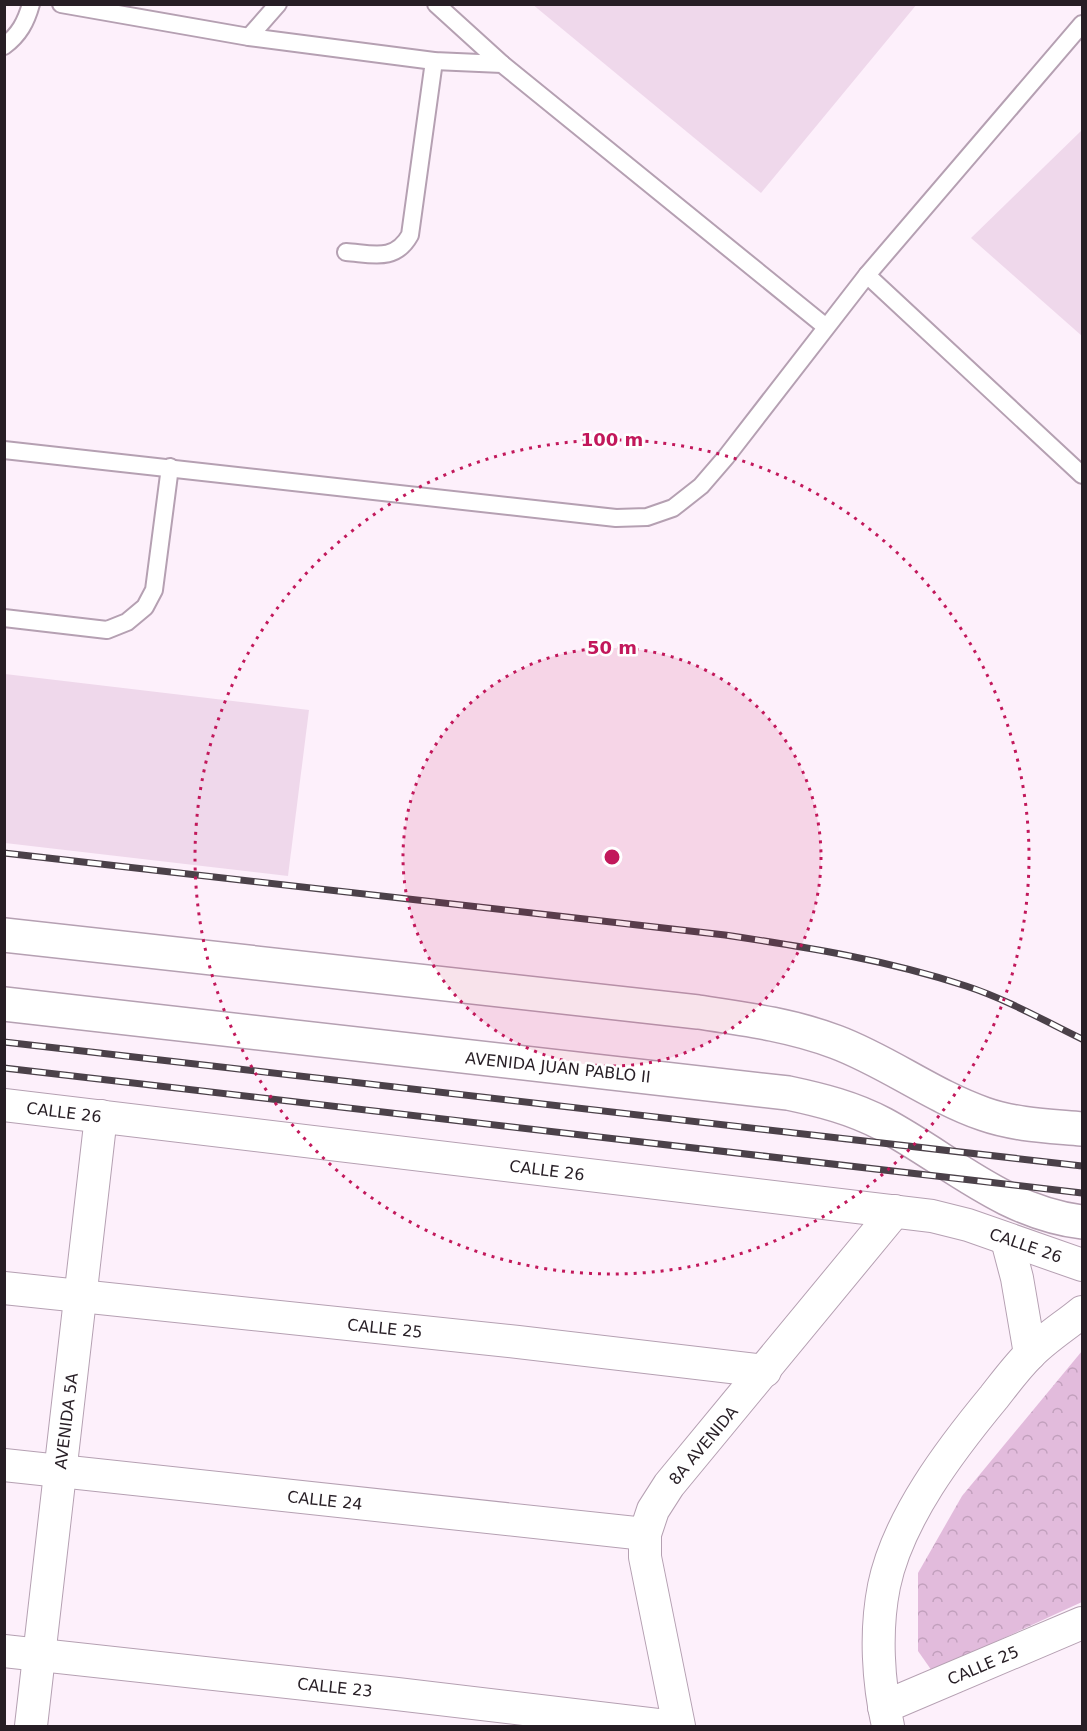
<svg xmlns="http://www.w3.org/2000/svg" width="1087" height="1731" font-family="'DejaVu Sans',sans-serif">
  <defs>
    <pattern id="park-crowns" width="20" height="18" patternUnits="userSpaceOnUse" patternTransform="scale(1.5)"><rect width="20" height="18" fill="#e2bbdc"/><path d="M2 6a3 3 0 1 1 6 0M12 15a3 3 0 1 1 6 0" fill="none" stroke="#c2a0bd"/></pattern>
  </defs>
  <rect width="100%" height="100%" fill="#fdf0fb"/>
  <path fill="url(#park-crowns)" d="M1082,1351V1602L932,1671L918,1651V1573L962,1496Z"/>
  <g fill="#efd8eb">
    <path d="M532,4H917L761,193Z"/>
    <path d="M1082,130V336L971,238Z"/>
    <path d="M5,674L309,710L288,876L5,843Z"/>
  </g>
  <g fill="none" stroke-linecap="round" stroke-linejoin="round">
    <defs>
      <g id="service">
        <path d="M61,4L249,37L434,61L502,64L826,327"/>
        <path d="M436,4L502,64"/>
        <path d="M249,37L278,4"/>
        <path d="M4,46C19,35 26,22 31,4"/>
        <path d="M346,252C373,254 395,262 410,235L434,61"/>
        <path d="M867,275L1082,475"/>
        <path d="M4,450L616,518L647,517L673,508L701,486L726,457L867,275L1082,24"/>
        <path d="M4,618L107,630L127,622L145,607L154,590L170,467"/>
      </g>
      <g id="minor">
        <path d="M4,1105L932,1216L968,1225L1082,1265"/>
        <path d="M1007,1240L1017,1278L1030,1354"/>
        <path d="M4,1288L518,1342L765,1371"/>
        <path d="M4,1465L645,1534"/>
        <path d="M4,1651L397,1694L666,1726"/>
        <path d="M884,1707L1082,1623"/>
        <path d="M31,1726L101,1116"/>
        <path d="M679,1726L645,1557V1534L653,1510L669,1485L895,1211"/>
        <path d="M888,1726C878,1682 875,1631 884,1586C898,1518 951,1449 994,1397C1005,1383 1016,1368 1029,1355C1044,1339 1065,1326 1082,1312"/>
      </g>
      <g id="secondary">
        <path d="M4,935L698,1012C745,1019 791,1025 836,1042C887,1061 932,1096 984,1114C1015,1125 1050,1126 1082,1129"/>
        <path d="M4,1004L788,1093C821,1100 853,1108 883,1124C950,1160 1003,1212 1082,1222"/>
      </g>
    </defs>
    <use href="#service" stroke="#b5a0b2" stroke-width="20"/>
    <use href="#minor" stroke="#b5a0b2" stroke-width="34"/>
    <use href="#secondary" stroke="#b5a0b2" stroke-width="36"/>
    <use href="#service" stroke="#fff" stroke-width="16"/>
    <use href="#minor" stroke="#fff" stroke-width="32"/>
    <use href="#secondary" stroke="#fff" stroke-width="33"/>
    <defs>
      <g id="rail">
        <path d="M4,853L725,935C806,947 887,960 966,986C1006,999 1045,1021 1082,1039"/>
        <path d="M4,1042L1082,1166"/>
        <path d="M4,1068L1082,1193"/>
      </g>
    </defs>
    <use href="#rail" stroke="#4b4149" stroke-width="7"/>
    <use href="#rail" stroke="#fff" stroke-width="4.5" stroke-dasharray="14" stroke-linecap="butt"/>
  </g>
  <circle cx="612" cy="857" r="209" fill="#c2185b" fill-opacity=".12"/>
  <g fill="none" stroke="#c2185b" stroke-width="3" stroke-dasharray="3 6">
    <circle cx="612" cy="857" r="209"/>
    <circle cx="612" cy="857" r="417"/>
  </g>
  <g text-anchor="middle" stroke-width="5" stroke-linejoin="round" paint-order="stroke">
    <g font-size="16" fill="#271e25" stroke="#fff">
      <text transform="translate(558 1067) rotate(6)" y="6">AVENIDA JUAN PABLO II</text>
      <text transform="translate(64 1112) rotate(7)" y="6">CALLE 26</text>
      <text transform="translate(547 1170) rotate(7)" y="6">CALLE 26</text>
      <text transform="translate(1026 1245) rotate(19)" y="6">CALLE 26</text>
      <text transform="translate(385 1328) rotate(6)" y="6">CALLE 25</text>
      <text transform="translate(66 1421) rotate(-83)" y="6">AVENIDA 5A</text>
      <text transform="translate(703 1445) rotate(-50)" y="6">8A AVENIDA</text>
      <text transform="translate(325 1500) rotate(6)" y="6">CALLE 24</text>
      <text transform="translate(983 1665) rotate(-23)" y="6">CALLE 25</text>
      <text transform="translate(335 1687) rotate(6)" y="6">CALLE 23</text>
    </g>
  </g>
  <circle cx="612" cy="857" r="9" fill="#c2185b" stroke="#fff" stroke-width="3"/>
  <g font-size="18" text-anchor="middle" font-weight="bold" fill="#c2185b" stroke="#fff" stroke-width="5" stroke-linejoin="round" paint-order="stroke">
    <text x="612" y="446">100 m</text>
    <text x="612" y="654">50 m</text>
  </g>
  <rect width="1087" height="1731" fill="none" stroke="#271e25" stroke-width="12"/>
</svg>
